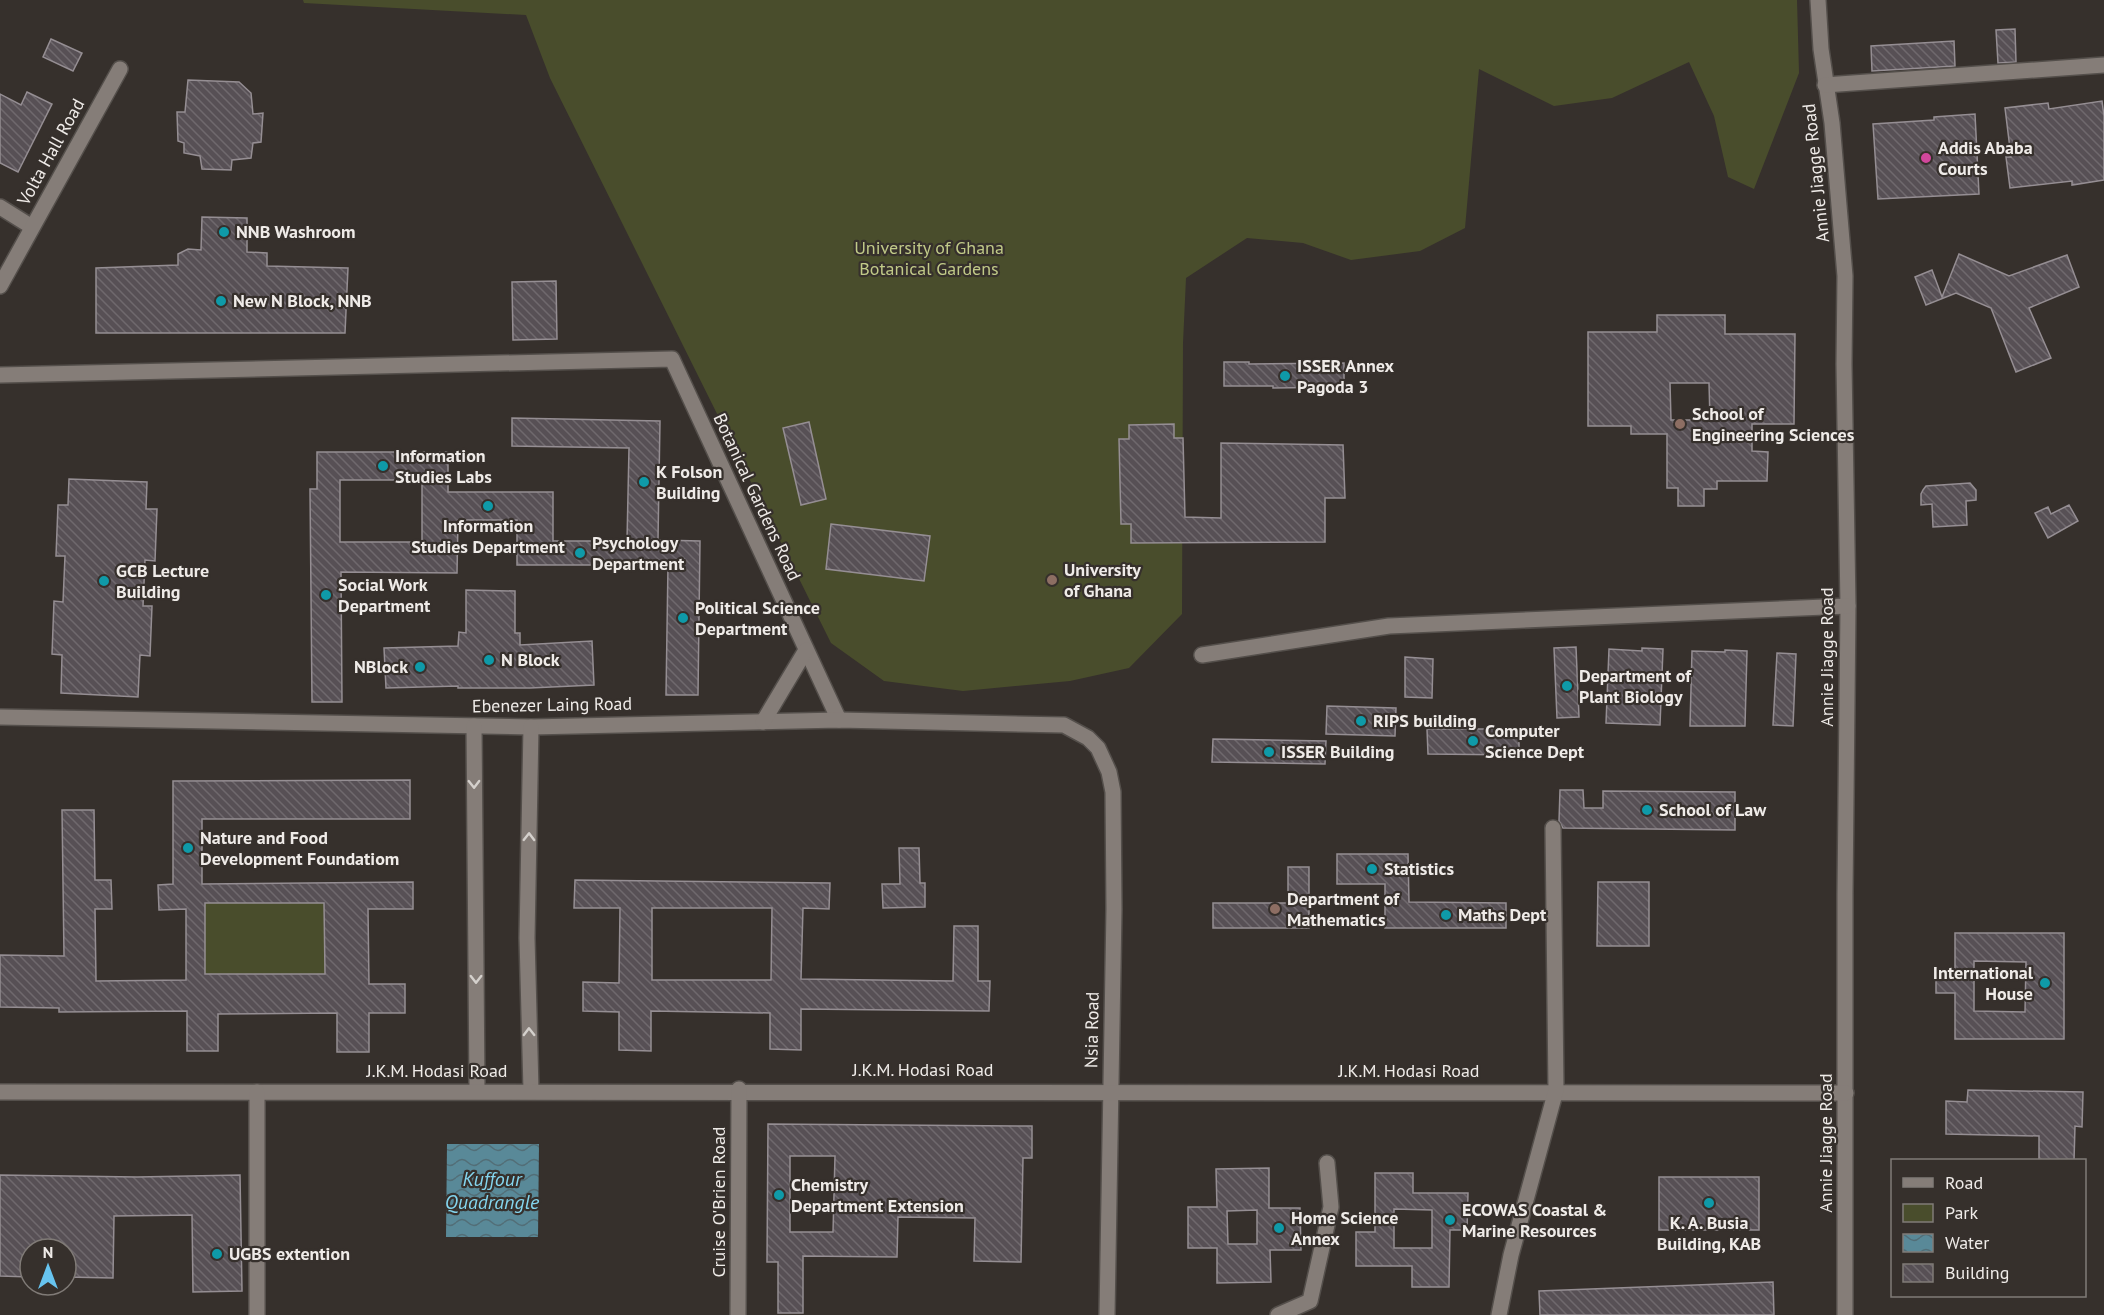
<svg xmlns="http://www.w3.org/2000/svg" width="2104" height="1315" font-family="'PT Sans',sans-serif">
  <defs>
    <pattern id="water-waves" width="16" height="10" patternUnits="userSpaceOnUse" patternTransform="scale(1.5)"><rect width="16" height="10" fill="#598998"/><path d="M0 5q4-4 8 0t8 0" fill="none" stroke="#526e77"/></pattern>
    <pattern id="building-back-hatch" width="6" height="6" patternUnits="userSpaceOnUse" patternTransform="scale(1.5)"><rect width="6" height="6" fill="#575055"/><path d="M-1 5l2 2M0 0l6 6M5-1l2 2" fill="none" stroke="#6f696d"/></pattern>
  </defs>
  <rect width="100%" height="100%" fill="#36302c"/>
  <g fill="#494d2c">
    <path d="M303,0H1797L1799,73L1754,189L1728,177L1714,116L1689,62L1612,98L1554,106L1479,69L1465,228L1420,251L1351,260L1303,243L1247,238L1186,278L1183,343L1182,614L1129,668L1070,681L963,691L884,681L831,643L550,78L526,15L304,3Z"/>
    <path d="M205,903H324L325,974H205Z"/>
  </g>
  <path fill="url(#water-waves)" d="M447,1144H539L538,1237H446Z"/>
  <g fill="url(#building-back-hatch)" stroke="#958e93" stroke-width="1.5" fill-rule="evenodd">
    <path d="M2015,29L2016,62L1998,63L1996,30Z"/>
    <path d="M51,39L82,53L73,71L43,57Z"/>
    <path d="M1954,41L1955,66L1872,71L1871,46Z"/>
    <path d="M188,80L239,82L251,93L253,114L263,113L261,142L253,143L251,158L232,160L231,170L202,169L200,156L184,153V143L178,141L177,112H185Z"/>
    <path d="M27,92L52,104L18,172L0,163V94L21,105Z"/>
    <path d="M2102,101L2104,116V180L2072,185V181L2010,188L2006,157H2011L2005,108L2048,103L2049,109Z"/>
    <path d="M1975,114L1979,194L1878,199L1873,124L1934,120V117Z"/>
    <path d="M202,217L247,218V252L267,253V266L348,268L345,333H96V268L178,265V254L188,249L201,250Z"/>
    <path d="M1959,254L2009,276L2067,255L2079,287L2029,308L2051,358L2016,372L1991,308L1956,293L1926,305L1915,277L1932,270L1942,297Z"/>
    <path d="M556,281L557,339L513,340L512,282Z"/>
    <path d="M1657,315H1725V334H1795L1794,424H1752V451L1768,452L1767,481H1717V489H1704V506H1678V488H1667V434H1631V426H1588V332H1657ZM1670,383H1709L1710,420H1671Z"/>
    <path d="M1224,362H1249V364L1344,363V387L1273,388V386H1224Z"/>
    <path d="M512,418L660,421L658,540L700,541L698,695H666L668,565H517V520H458L457,573L341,572L342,702H312L310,489H317V452H448V492H553V541H627L629,448L512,446ZM340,480H422V542H340Z"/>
    <path d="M809,422L826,499L801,505L783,428Z"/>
    <path d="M1174,424V438H1183L1185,517L1221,518V443L1343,445L1345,498H1325V542L1131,543V524H1121L1119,439H1129V425Z"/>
    <path d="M69,479L147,482L146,509H157L155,561L145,560L143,606H152L150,656L140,655L138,697L61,693L62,655L52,654L54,601L63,602L65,556H56L58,505H68Z"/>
    <path d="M1970,483L1976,490V500L1966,501L1967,525L1933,527L1932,504L1921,505V494L1923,490L1926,486Z"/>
    <path d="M2069,505L2078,521L2048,538L2035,513L2048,507L2051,514Z"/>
    <path d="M831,524L930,536L924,581L826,569Z"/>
    <path d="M466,590L515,591V633H520V645L592,641L594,685L530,688H458V686L386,688L384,648L458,646L459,632L466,633Z"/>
    <path d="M1576,647L1579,717L1557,718L1554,648Z"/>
    <path d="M1642,648L1663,649L1660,725L1606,723L1609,649L1642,651Z"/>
    <path d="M1725,650L1747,651L1745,726H1690L1692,651L1725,652Z"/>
    <path d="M1777,653L1796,654L1793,726L1773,725Z"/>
    <path d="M1405,657L1433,659L1432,698L1405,697Z"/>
    <path d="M1327,706L1396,708L1395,736L1326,734Z"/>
    <path d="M1427,729H1519V755L1428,754Z"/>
    <path d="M1213,739L1326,741L1325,764L1212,762Z"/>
    <path d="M410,780V819H202V884L413,882V909H368L369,984H405V1013H369V1052H337V1013L218,1014V1051H187V1011L59,1012V1008L0,1007V955L64,956L62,810H94L95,880H111L112,909H95L96,981L186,980V909L159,910L158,885L173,884V781ZM205,903H324L325,974H205Z"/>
    <path d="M1560,790H1583L1584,808H1603V791L1735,792V830L1563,828L1559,821Z"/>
    <path d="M899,848H919L920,883H925V907L883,908L882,884H900Z"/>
    <path d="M1337,854H1408L1409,902L1506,903V928H1385V884H1337Z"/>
    <path d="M1288,867H1309V928H1213V903H1288Z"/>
    <path d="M575,880L830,883L829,909L803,908L801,979L953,981L954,926H978V981H990L989,1011L801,1009V1050L770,1049V1013L651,1011V1051L619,1050V1012L583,1011V982L619,983L620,908H574ZM652,908H772L771,980H652Z"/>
    <path d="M1598,882H1649V946H1597Z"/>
    <path d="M1955,933H2064V1039H1955V993H1936V974H1955ZM1974,961L2026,962L2025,1012L1974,1011Z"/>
    <path d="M1968,1090L2083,1092L2082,1127L2075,1126L2074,1161H2039V1136L1946,1134V1101L1967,1102Z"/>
    <path d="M768,1124L1032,1126V1158H1023L1021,1262L974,1261L975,1218L898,1217L897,1257L803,1256V1313H778V1262H767ZM790,1156H835L833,1232H790Z"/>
    <path d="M1269,1168V1208H1300L1301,1250H1270L1271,1282L1217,1283V1248H1188V1207H1217L1216,1169ZM1257,1210V1244H1228L1227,1211Z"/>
    <path d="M1375,1173H1413V1193H1468L1467,1230H1450L1449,1287H1412V1266H1356V1232H1375ZM1394,1209L1432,1210V1248H1394Z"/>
    <path d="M0,1175L137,1177L240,1175L242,1291L193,1292L192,1215L114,1216L113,1278L66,1277V1249H30V1277L0,1276Z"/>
    <rect x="1659" y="1177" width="100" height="53"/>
    <path d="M1773,1282L1774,1315H1540L1539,1291Z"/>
  </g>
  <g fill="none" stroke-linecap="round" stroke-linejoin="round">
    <defs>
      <g id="minor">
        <path d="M1818,0L1821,49L1832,123L1845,276L1844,364L1848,606L1845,894V1315"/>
        <path d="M1825,85L2104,65"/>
        <path d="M0,207L32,227"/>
        <path d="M0,286L120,69"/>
        <path d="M0,375L672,359L839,720"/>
        <path d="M1202,655L1389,626L1848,606"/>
        <path d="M0,717L531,727L839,720L1064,725L1088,738L1098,748L1109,772L1113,792L1114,909L1107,1315"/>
        <path d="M763,722L806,650"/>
        <path d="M474,726L477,1089"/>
        <path d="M531,727L527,938L531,1090"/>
        <path d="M0,1092C615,1091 1230,1087 1846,1093"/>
        <path d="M257,1315V1092"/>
        <path d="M738,1315L739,1089"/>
        <path d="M1278,1315L1310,1301L1331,1207L1327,1163"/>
        <path d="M1499,1315L1511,1255L1556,1090L1553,828"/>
      </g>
    </defs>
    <use href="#minor" stroke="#544f4b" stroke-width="18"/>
    <use href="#minor" stroke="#857d78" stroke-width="15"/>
  </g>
  <defs><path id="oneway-chevron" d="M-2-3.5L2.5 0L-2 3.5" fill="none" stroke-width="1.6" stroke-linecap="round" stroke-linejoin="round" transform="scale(1.5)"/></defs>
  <g stroke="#d4d0cc">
    <use href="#oneway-chevron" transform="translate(474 784) rotate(89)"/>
    <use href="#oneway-chevron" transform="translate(529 837) rotate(-89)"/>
    <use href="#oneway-chevron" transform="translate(476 979) rotate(90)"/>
    <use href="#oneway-chevron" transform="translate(529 1032) rotate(-91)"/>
  </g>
  <circle fill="#d1479c" stroke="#36302c" stroke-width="2" cx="1926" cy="158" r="6"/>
  <g fill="#0f9aa8" stroke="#36302c" stroke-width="2">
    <circle cx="224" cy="232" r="6"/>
    <circle cx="221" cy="301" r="6"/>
    <circle cx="1285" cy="376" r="6"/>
    <circle cx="383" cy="466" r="6"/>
    <circle cx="644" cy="482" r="6"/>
    <circle cx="488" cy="506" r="6"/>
    <circle cx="580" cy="553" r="6"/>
    <circle cx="104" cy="581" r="6"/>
    <circle cx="326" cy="595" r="6"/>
    <circle cx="683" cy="618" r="6"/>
    <circle cx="489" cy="660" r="6"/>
    <circle cx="420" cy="667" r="6"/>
    <circle cx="1567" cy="686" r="6"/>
    <circle cx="1361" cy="721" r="6"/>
    <circle cx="1473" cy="741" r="6"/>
    <circle cx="1269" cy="752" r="6"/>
    <circle cx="1647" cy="810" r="6"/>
    <circle cx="188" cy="848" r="6"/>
    <circle cx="1372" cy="869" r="6"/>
    <circle cx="1446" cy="915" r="6"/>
    <circle cx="2045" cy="983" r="6"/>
    <circle cx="779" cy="1195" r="6"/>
    <circle cx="1709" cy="1203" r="6"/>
    <circle cx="1450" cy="1220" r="6"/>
    <circle cx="1279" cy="1228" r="6"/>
    <circle cx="217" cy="1254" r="6"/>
  </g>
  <g fill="#8d6e63" stroke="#36302c" stroke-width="2">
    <circle cx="1680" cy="424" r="6"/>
    <circle cx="1052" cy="580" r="6"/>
    <circle cx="1275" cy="909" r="6"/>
  </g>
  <g text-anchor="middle" stroke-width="4.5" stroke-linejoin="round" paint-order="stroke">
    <g font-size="18" font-weight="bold" fill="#efebe8" stroke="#36302c" text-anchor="start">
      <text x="1938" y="154">Addis Ababa<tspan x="1938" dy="21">Courts</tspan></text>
      <text x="236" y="238">NNB Washroom</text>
      <text x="233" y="307">New N Block, NNB</text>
      <text x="1297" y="372">ISSER Annex<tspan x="1297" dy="21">Pagoda 3</tspan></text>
      <text x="1692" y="420">School of<tspan x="1692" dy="21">Engineering Sciences</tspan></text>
      <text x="395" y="462">Information<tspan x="395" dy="21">Studies Labs</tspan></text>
      <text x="656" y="478">K Folson<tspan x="656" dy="21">Building</tspan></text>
      <text x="488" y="532" text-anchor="middle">Information<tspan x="488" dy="21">Studies Department</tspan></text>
      <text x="592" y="549">Psychology<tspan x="592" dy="21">Department</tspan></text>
      <text x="1064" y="576">University<tspan x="1064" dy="21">of Ghana</tspan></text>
      <text x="116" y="577">GCB Lecture<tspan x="116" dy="21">Building</tspan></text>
      <text x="338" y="591">Social Work<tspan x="338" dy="21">Department</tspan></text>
      <text x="695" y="614">Political Science<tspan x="695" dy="21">Department</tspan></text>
      <text x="501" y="666">N Block</text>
      <text x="408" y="673" text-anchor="end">NBlock</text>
      <text x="1579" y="682">Department of<tspan x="1579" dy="21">Plant Biology</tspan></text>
      <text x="1373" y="727">RIPS building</text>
      <text x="1485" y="737">Computer<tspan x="1485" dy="21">Science Dept</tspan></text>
      <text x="1281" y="758">ISSER Building</text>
      <text x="1659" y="816">School of Law</text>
      <text x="200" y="844">Nature and Food<tspan x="200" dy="21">Development Foundatiom</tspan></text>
      <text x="1384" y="875">Statistics</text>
      <text x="1287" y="905">Department of<tspan x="1287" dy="21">Mathematics</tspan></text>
      <text x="1458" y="921">Maths Dept</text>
      <text x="2033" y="979" text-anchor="end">International<tspan x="2033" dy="21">House</tspan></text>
      <text x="791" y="1191">Chemistry<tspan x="791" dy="21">Department Extension</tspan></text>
      <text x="1462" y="1216">ECOWAS Coastal &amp;<tspan x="1462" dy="21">Marine Resources</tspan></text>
      <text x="1291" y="1224">Home Science<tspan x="1291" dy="21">Annex</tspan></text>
      <text x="1709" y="1229" text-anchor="middle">K. A. Busia<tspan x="1709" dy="21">Building, KAB</tspan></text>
      <text x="229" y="1260">UGBS extention</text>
    </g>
    <g font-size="18" fill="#efebe8" stroke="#36302c">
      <text transform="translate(51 152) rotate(-61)" y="6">Volta Hall Road</text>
      <text transform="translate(1816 173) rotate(-96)" y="6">Annie Jiagge Road</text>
      <text transform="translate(757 497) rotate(65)" y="6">Botanical Gardens Road</text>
      <text transform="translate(1827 657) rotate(-90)" y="6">Annie Jiagge Road</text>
      <text transform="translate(552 705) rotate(-1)" y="6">Ebenezer Laing Road</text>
      <text transform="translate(1092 1030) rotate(-89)" y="6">Nsia Road</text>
      <text x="923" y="1076">J.K.M. Hodasi Road</text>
      <text x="437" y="1077">J.K.M. Hodasi Road</text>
      <text x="1409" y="1077">J.K.M. Hodasi Road</text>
      <text transform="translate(1826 1143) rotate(-90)" y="6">Annie Jiagge Road</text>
      <text transform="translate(719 1202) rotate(-90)" y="6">Cruise O'Brien Road</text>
    </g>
    <g font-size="18" fill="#c1ca88" stroke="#36302c">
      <text x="929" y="254">University of Ghana<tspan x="929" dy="21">Botanical Gardens</tspan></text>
    </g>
    <g font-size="20" font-style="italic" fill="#84d5ee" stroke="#36302c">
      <text x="492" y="1186">Kuffour<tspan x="492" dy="23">Quadrangle</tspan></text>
    </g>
  </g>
  <rect x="1891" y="1159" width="195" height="138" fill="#36302c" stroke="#807b77" stroke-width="1.5"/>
  <rect x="1903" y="1178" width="30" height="9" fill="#857d78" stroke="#807b77" stroke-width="1.5"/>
  <text x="1945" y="1189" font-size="18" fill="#efebe8">Road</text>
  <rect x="1903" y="1204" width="30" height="18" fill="#494d2c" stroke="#807b77" stroke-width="1.5"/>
  <text x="1945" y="1219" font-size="18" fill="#efebe8">Park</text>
  <rect x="1903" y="1234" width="30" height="18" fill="url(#water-waves)" stroke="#807b77" stroke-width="1.5"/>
  <text x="1945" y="1249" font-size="18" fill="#efebe8">Water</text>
  <rect x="1903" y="1264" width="30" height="18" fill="url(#building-back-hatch)" stroke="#807b77" stroke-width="1.5"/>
  <text x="1945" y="1279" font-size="18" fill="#efebe8">Building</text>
  <g transform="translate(48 1267)"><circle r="28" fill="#36302c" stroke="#807b77" stroke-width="1.5"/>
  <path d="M0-4.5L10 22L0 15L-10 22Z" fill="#67c4f0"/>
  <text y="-9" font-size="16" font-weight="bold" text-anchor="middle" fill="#efebe8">N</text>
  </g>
</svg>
